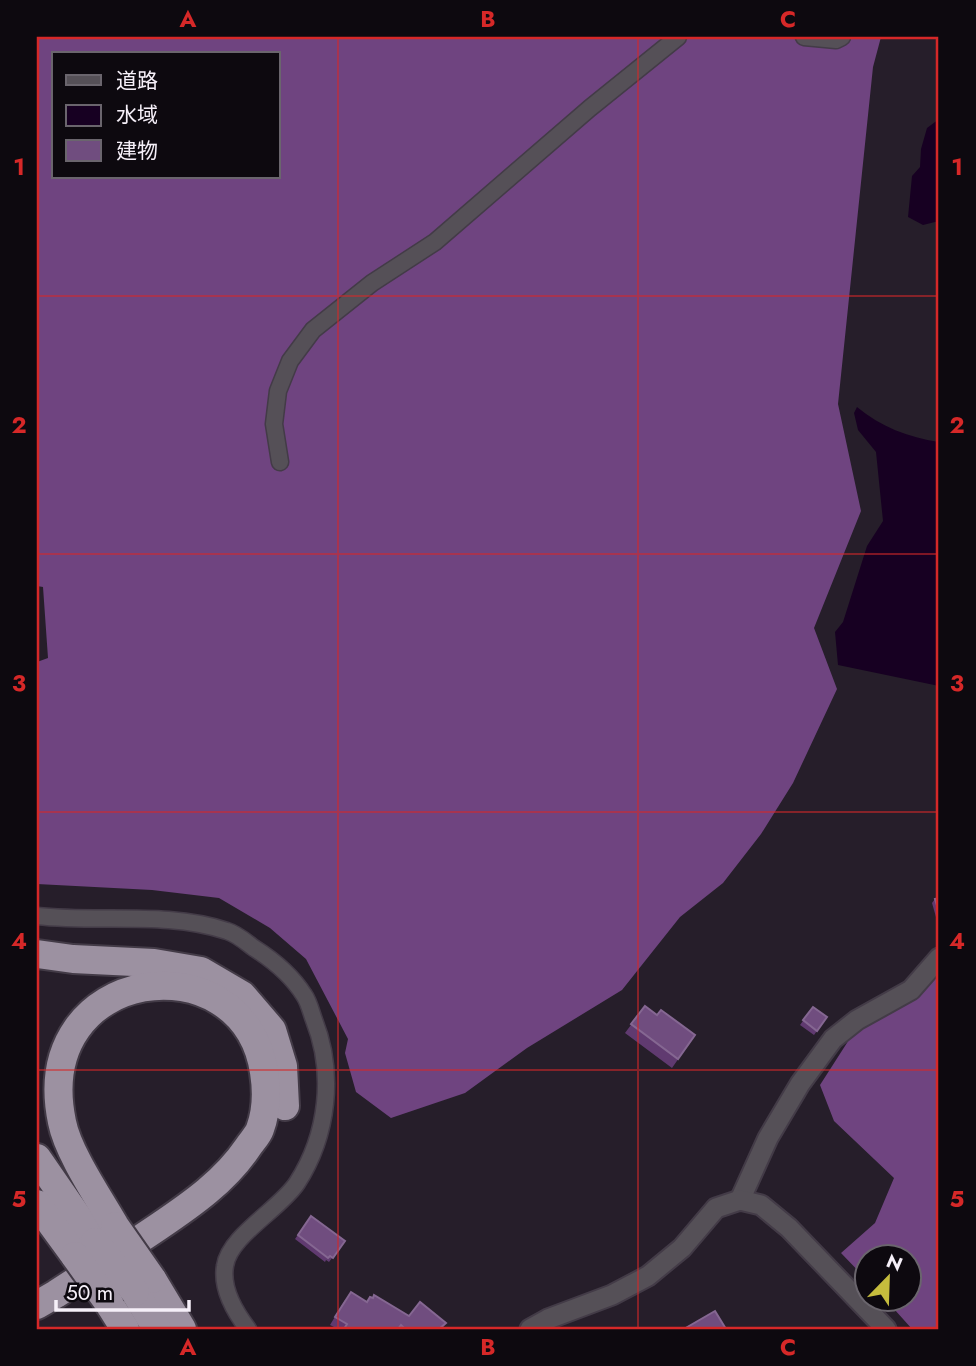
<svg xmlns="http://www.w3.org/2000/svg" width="976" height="1366" font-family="Jost,'Noto Sans JP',sans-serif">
  <rect width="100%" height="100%" fill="#261e2a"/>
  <g fill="#6f4480" fill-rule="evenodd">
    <path d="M37,37H881L873,67L838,404L861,511L814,628L837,689L793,783L761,834L723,883L680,917L622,990L527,1048L465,1093L391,1118L356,1092L345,1053L348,1039L306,959L270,928L219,898L152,890L37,884V662L48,658L43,587L37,586ZM54,54H278V177H54Z"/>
    <path d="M939,971V1329H912L886,1300H909V1258H867V1280L841,1253L875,1223L894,1178L834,1121L820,1085L861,1021L915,1000Z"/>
  </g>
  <g fill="#170022">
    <path d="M939,119V221L923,225L908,217L912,176L920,167L921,149L927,128Z"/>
    <path d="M857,407C881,427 908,437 939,442V686L838,665L835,632L843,622L867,546L883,521L876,452L858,430L854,413Z"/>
  </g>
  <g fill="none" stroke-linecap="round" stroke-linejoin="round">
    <defs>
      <g id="minor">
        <path d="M804,37L836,40L842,37"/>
        <path d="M280,462L274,424L278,391L290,361L313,330L372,283L435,242L590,108L678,37"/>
        <path d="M37,916C100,923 167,911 227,931C237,934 246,942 254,948C273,960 292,976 304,995C309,1002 311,1012 314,1020C335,1073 328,1135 297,1183C280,1209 229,1236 225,1266C221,1289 235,1312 248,1329"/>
      </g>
      <g id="tertiary">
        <path d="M740,1200L768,1138L800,1084L833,1039L857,1020L911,990L939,958"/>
        <path d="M530,1329L548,1319L612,1295L648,1276L682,1248L716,1208L740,1200L761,1205L789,1228L886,1329"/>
      </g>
      <g id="motorway">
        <path d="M37,954L73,959L154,963L201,971L242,995L272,1030L283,1066L285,1106"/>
        <path d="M37,1158L95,1242"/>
        <path d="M37,1204L75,1256"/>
        <path d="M152,1279L182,1329"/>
        <path d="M135,1292L157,1329"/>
        <path d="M37,1305L56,1294C90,1272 124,1250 158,1227C192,1204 225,1181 248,1147C252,1141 258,1135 260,1129C267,1110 267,1091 264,1072C244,938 29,964 62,1122C68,1153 99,1198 115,1226"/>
        <path d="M110,1305L125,1329"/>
      </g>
    </defs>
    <use href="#minor" stroke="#433b47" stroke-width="19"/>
    <use href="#tertiary" stroke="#433b47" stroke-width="23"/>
    <use href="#motorway" stroke="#433b47" stroke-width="32"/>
    <use href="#minor" stroke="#555057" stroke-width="16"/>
    <use href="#tertiary" stroke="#555057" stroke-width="19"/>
    <use href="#motorway" stroke="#9c91a1" stroke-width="28"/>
    <defs>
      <g id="motorway-bridge">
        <path d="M115,1226L152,1279"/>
        <path d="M95,1242L135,1292"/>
        <path d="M75,1256L110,1305"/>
      </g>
    </defs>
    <use href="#motorway-bridge" stroke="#433b47" stroke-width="32" stroke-linecap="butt"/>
    <use href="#motorway-bridge" stroke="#9c91a1" stroke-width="28"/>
  </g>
  <g fill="#603a70">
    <path d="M939,898V916L936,917L932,903L935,899Z"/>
    <path d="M645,1006L657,1015L695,1035L672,1068L625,1033Z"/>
    <path d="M813,1007L827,1017L814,1035L800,1025Z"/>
    <path d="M311,1216L345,1241L329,1262L326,1260L325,1262L295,1239Z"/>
    <path d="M345,1300L366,1302L409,1316L446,1323L442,1329H338L330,1325Z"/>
  </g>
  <g fill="#704d7f" stroke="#856792" stroke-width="2">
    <path d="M939,898V912L935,899Z"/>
    <path d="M645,1006L657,1015L661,1010L695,1035L678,1059L631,1024Z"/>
    <path d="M813,1007L827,1017L817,1031L803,1020Z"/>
    <path d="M311,1216L345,1241L333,1258L330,1256L328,1258L298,1235Z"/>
    <path d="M351,1292L367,1302L370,1297L373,1298L374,1295L409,1316L420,1302L446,1323L439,1329H405L401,1325L398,1329H344L347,1324L335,1317Z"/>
    <path d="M715,1311L726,1329H684Z"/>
  </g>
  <path fill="none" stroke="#d62828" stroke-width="2" stroke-opacity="0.55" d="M338,37V1329M638,37V1329M37,296H939M37,554H939M37,812H939M37,1070H939"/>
  <rect width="976" height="1366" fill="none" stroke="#0d090f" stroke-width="77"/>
  <rect x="52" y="52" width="228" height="126" fill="#0d090f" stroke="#6a656d" stroke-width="2"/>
  <rect x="66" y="75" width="35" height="10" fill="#555057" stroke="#6a656d" stroke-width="2"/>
  <text x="116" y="88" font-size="21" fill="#f6f0f9">道路</text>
  <rect x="66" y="105" width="35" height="21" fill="#170022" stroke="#6a656d" stroke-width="2"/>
  <text x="116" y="122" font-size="21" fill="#f6f0f9">水域</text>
  <rect x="66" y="140" width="35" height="21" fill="#704d7f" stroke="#6a656d" stroke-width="2"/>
  <text x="116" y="158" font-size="21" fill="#f6f0f9">建物</text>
  <g transform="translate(888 1278) rotate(23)"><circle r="33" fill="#0d090f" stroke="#6a656d" stroke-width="2"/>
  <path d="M0-5L12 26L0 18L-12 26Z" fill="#c5bc3d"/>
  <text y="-10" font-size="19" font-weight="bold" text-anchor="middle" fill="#f6f0f9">N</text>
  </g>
  <path d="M56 1300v10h133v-10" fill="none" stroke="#f6f0f9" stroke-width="3.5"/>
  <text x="66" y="1300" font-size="21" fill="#f6f0f9" stroke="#0d090f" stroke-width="5" paint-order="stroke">50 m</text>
  <rect x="38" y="38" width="899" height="1290" fill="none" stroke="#d62828" stroke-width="2.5"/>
  <g font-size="23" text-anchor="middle" font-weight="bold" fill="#d62828">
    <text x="188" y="27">A</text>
    <text x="488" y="27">B</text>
    <text x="788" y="27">C</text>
    <text x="19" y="175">1</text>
    <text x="957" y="175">1</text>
    <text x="19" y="433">2</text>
    <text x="957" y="433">2</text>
    <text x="19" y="691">3</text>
    <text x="957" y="691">3</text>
    <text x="19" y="949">4</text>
    <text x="957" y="949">4</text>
    <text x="19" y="1207">5</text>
    <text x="957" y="1207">5</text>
    <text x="188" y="1355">A</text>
    <text x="488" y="1355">B</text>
    <text x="788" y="1355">C</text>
  </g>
</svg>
